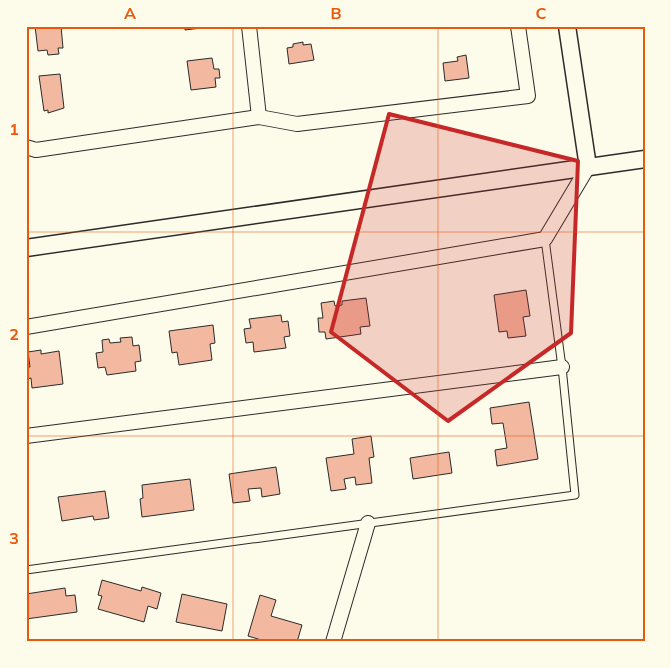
<svg xmlns="http://www.w3.org/2000/svg" width="671" height="668" font-family="Mulish,sans-serif">
  <rect width="100%" height="100%" fill="#fdfbea"/>
  <g fill="#f2b8a0" stroke="#2b2b2b">
    <path d="M35,26H61L63,48H58L59,54L48,55L47,50L38,51Z"/>
    <path d="M185,26H201V28L185,30Z"/>
    <path d="M303,42V45L311,44L314,60L289,64L287,48L293,47V44Z"/>
    <path d="M466,55L469,78L445,81L443,63L458,61L457,57Z"/>
    <path d="M212,58L214,69H219L220,78H215L216,87L191,90L187,61Z"/>
    <path d="M60,74L64,108L48,113V110L44,111L39,76Z"/>
    <path d="M526,290L530,316L523,317L526,336L508,338L507,331L499,332L494,295Z"/>
    <path d="M366,298L370,326L360,327L361,334L326,339L325,332H319L318,318H323L321,303L334,301L335,306L342,305V301Z"/>
    <path d="M281,315L282,322L288,321L290,336L284,337L286,348L254,352L253,342L246,343L244,329L251,328L249,319Z"/>
    <path d="M213,325L215,343L210,344L212,360L179,365L177,352L172,353L169,331Z"/>
    <path d="M132,337L133,346L139,345L141,361L135,362L136,371L107,375L105,367L98,368L96,353L103,352L102,340L109,339L110,343L121,342L120,338Z"/>
    <path d="M41,350V354L59,351L63,384L32,388L31,378L26,379V367H30L28,352Z"/>
    <path d="M529,402L538,459L497,466L495,450L507,448L503,423L492,424L490,408Z"/>
    <path d="M371,436L374,457L369,458L372,483L356,485L355,477L344,479L346,489L331,491L326,458L354,454L352,439Z"/>
    <path d="M449,452L452,473L413,479L410,458Z"/>
    <path d="M276,467L280,494L262,497L261,488L248,489L250,501L233,503L229,474Z"/>
    <path d="M190,479L194,510L142,517L140,499L143,498L142,485Z"/>
    <path d="M105,491L109,518L94,520L93,516L62,521L58,497Z"/>
    <path d="M102,580L141,591L142,587L161,593L157,609L148,606L144,622L98,609L102,596L98,595Z"/>
    <path d="M65,588L66,596L75,595L77,612L26,619V594Z"/>
    <path d="M182,594L227,604L222,631L176,622Z"/>
    <path d="M260,595L276,600L271,616L302,625L297,642H268L248,636Z"/>
  </g>
  <g fill="none" stroke-linecap="round" stroke-linejoin="round">
    <defs>
      <path id="service" d="M26,570L575,495L562,367L545,239"/>
      <g id="minor">
        <path d="M249,26L259,117"/>
        <path d="M26,147L36,150L259,117L297,124L528,96L518,26"/>
        <path d="M26,327L545,239L588,167"/>
        <path d="M26,436L562,367"/>
        <path d="M333,642L368,523"/>
      </g>
      <g id="tertiary">
        <path d="M567,26L588,167"/>
        <path d="M26,248L645,159"/>
      </g>
    </defs>
    <use href="#service" stroke="#2b2b2b" stroke-width="9"/>
    <use href="#minor" stroke="#2b2b2b" stroke-width="16"/>
    <use href="#tertiary" stroke="#2b2b2b" stroke-width="19"/>
    <use href="#service" stroke="#fdfbea" stroke-width="7"/>
    <use href="#minor" stroke="#fdfbea" stroke-width="14"/>
    <use href="#tertiary" stroke="#fdfbea" stroke-width="16"/>
  </g>
  <path fill="#c62828" fill-opacity="0.2" stroke="#c62828" stroke-width="4" stroke-linejoin="round" d="M389,114L578,161L571,333L448,421L331,332Z"/>
  <path fill="none" stroke="#e8590c" stroke-width="1" stroke-opacity="0.55" d="M233,26V642M438,26V642M26,232H645M26,436H645"/>
  <rect width="671" height="668" fill="none" stroke="#fdfbea" stroke-width="55"/>
  <rect x="28" y="28" width="616" height="612" fill="none" stroke="#e8590c" stroke-width="2"/>
  <g font-size="16" text-anchor="middle" font-weight="bold" fill="#e8590c">
    <text x="130" y="19">A</text>
    <text x="336" y="19">B</text>
    <text x="541" y="19">C</text>
    <text x="14" y="135">1</text>
    <text x="14" y="340">2</text>
    <text x="14" y="544">3</text>
  </g>
</svg>
